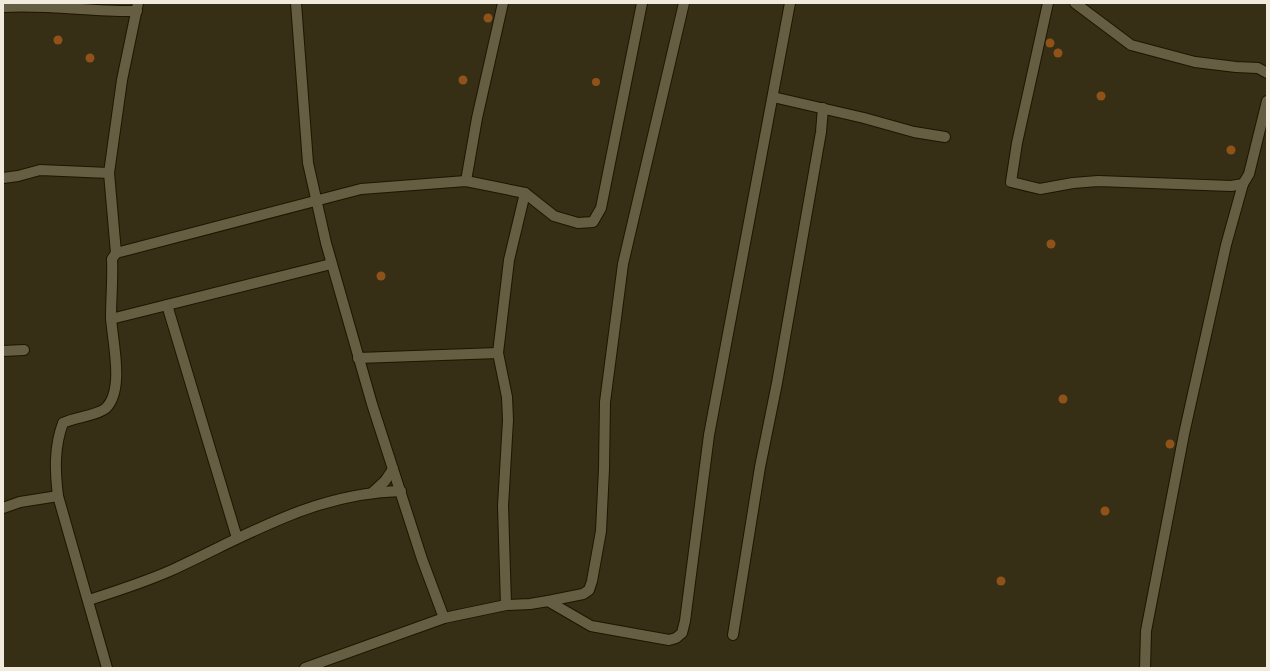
<svg xmlns="http://www.w3.org/2000/svg" width="1270" height="671" font-family="'Open Sans',sans-serif">
  <rect width="100%" height="100%" fill="#362e15"/>
  <g fill="#8f531a">
    <circle cx="488" cy="18" r="4.5"/>
    <circle cx="58" cy="40" r="4.5"/>
    <circle cx="1050" cy="43" r="4.5"/>
    <circle cx="1058" cy="53" r="4.5"/>
    <circle cx="90" cy="58" r="4.5"/>
    <circle cx="463" cy="80" r="4.5"/>
    <circle cx="596" cy="82" r="4"/>
    <circle cx="1101" cy="96" r="4.5"/>
    <circle cx="1231" cy="150" r="4.5"/>
    <circle cx="1051" cy="244" r="4.5"/>
    <circle cx="381" cy="276" r="4.5"/>
    <circle cx="1063" cy="399" r="4.5"/>
    <circle cx="1170" cy="444" r="4.5"/>
    <circle cx="1105" cy="511" r="4.5"/>
    <circle cx="1001" cy="581" r="4.5"/>
  </g>
  <g fill="none" stroke-linecap="round" stroke-linejoin="round">
    <defs>
      <g id="minor">
        <path d="M296,3L308,163L326,243L372,404L422,559L444,618"/>
        <path d="M1048,3L1017,143L1011,182L1040,189L1073,183L1098,181L1231,186L1243,184"/>
        <path d="M1075,3L1131,45L1195,62L1236,67L1258,68L1267,73"/>
        <path d="M3,7C48,4 92,12 137,11"/>
        <path d="M773,97L864,118L914,132L945,137"/>
        <path d="M3,178L18,176L40,170L109,173"/>
        <path d="M466,181L477,118L503,3"/>
        <path d="M116,253L361,189L466,181L525,193L554,216L578,223L593,222L601,208L642,3"/>
        <path d="M167,305L237,538"/>
        <path d="M111,319L331,264"/>
        <path d="M3,351L24,350"/>
        <path d="M498,353L509,260L525,193"/>
        <path d="M358,358L498,353L507,397L508,420L503,506L506,605"/>
        <path d="M372,493L385,481L393,469"/>
        <path d="M3,508L20,502L58,496"/>
        <path d="M89,600C117,591 145,582 172,570C248,535 314,493 401,491"/>
        <path d="M548,601L583,594L589,590L592,581L601,531L604,469L605,402L623,264L684,3"/>
        <path d="M733,635L760,467L777,383L821,132L823,108"/>
        <path d="M107,668L58,496C55,471 54,447 63,423C74,417 97,416 106,408C125,389 112,340 111,317C111,298 113,278 112,259L116,253L109,173L122,80L138,3"/>
        <path d="M305,668L444,618L506,605L530,604L548,601L591,626L669,640L676,638L682,633L685,621L709,435L790,3"/>
        <path d="M1145,668L1146,631L1184,434L1226,245L1243,184L1249,174L1267,101"/>
      </g>
    </defs>
    <use href="#minor" stroke="#1d1600" stroke-width="12"/>
    <use href="#minor" stroke="#665e43" stroke-width="10"/>
  </g>
  <rect width="1270" height="671" fill="none" stroke="#f0ebdc" stroke-width="8"/>
</svg>
